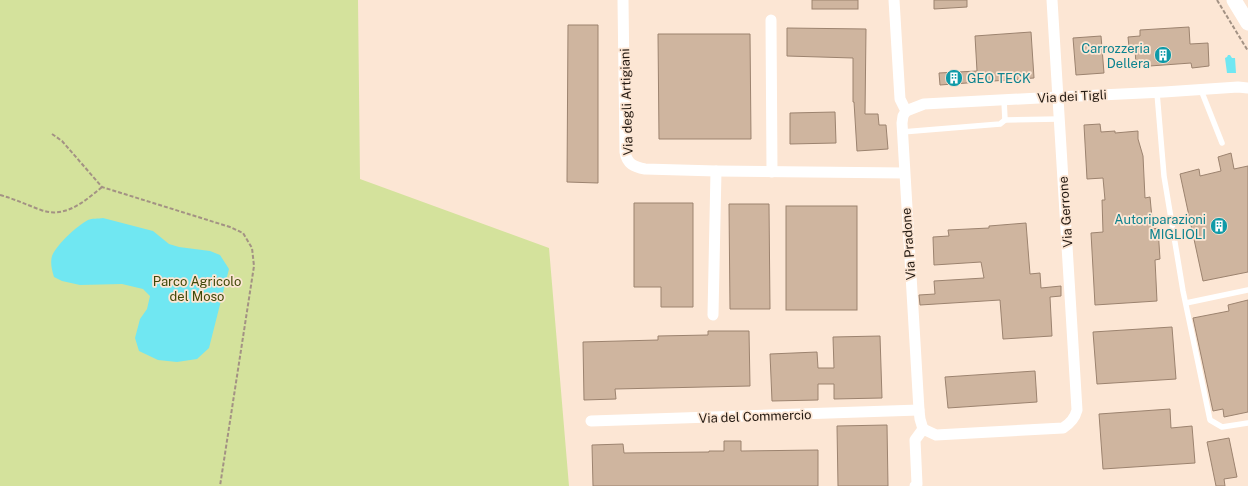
<svg xmlns="http://www.w3.org/2000/svg" width="1248" height="486" font-family="'Public Sans',sans-serif">
  <rect width="100%" height="100%" fill="#fce6d4"/>
  <path fill="#d4e29c" d="M0,0H358L360,179L549,248L569,486H0Z"/>
  <g fill="#70e7f2">
    <path d="M1228,55H1230L1232,58H1235L1236,73H1227L1225,58L1227,57Z"/>
    <path d="M103,218L153,231L169,244L179,247L210,251L220,255L229,269L209,348L197,359L177,362L158,360L139,351L135,338L140,319L147,309L150,296L143,289L122,284L80,285L62,281L54,277C52,270 50,263 52,256C57,244 77,226 88,220C92,218 98,219 103,218Z"/>
  </g>
  <g fill="#cfb59f" stroke="#9c836f">
    <rect x="812" y="0" width="46" height="9"/>
    <path d="M934,0H967V7L934,9Z"/>
    <path d="M568,25H598V183L567,182Z"/>
    <path d="M1189,27L1190,44L1208,43L1209,66L1192,68L1191,63L1136,67L1135,47H1129L1128,37L1140,36V30Z"/>
    <path d="M787,28L866,29L865,114H878L879,125H886L888,149L857,151L854,102H853V58L787,56Z"/>
    <path d="M1031,32L1034,78L940,85L939,73L977,71L975,36Z"/>
    <path d="M658,34H750L751,139H659Z"/>
    <path d="M1101,36L1104,73L1076,75L1073,38Z"/>
    <path d="M835,112L836,143L790,144V113Z"/>
    <path d="M1100,124L1101,132L1115,131V133L1138,131V139L1143,156L1145,198L1150,197L1153,229L1158,228L1160,259L1155,260L1157,301L1095,305L1091,233L1103,232L1102,200H1105L1103,178L1087,179L1084,125Z"/>
    <path d="M1231,153L1234,169L1248,166V272L1203,281L1180,174L1199,169L1200,176L1221,171L1218,157Z"/>
    <path d="M634,203H693V307H661V287H634Z"/>
    <path d="M729,204H769L770,309H730Z"/>
    <rect x="786" y="206" width="71" height="104"/>
    <path d="M1026,223L1030,274L1040,273L1041,288L1061,286V296L1050,297L1052,336L1003,339L1000,300L920,305L919,295L935,294L934,281L984,278L981,262L934,265L933,237L949,236L948,230L989,228V226Z"/>
    <path d="M1248,300V412L1224,417L1223,409L1213,411L1193,318L1229,311L1228,305Z"/>
    <path d="M1172,327L1176,379L1097,384L1093,332Z"/>
    <path d="M708,331H749L750,386L615,389L616,399L584,400L583,342L658,340V336L708,335Z"/>
    <path d="M880,336L882,398L834,399V384H818V400L772,401L770,354L817,352L818,368H834L833,337Z"/>
    <path d="M1035,371L1037,402L948,408L945,377Z"/>
    <path d="M1170,409L1171,428L1192,426L1195,463L1103,469L1099,414Z"/>
    <path d="M887,425L888,486H838L837,426Z"/>
    <path d="M1229,438L1237,477L1224,479L1225,486H1216L1207,442Z"/>
    <path d="M724,441H741V451L818,450V486H593L592,445L623,444L624,453L709,452V451H724Z"/>
  </g>
  <g fill="none" stroke-linecap="round" stroke-linejoin="round">
    <g stroke="#a39284" stroke-width="2" stroke-dasharray="4 2" stroke-linecap="butt">
      <path d="M1217,0L1248,51"/>
      <path d="M52,134L62,141L102,187L230,227L243,233L252,248L254,266L220,486"/>
      <path d="M0,195C15,199 27,205 41,210C65,219 85,201 102,187"/>
    </g>
    <g stroke="#fff" stroke-width="5.5">
      <path d="M1201,90L1222,143"/>
      <path d="M1157,93L1164,176L1183,291L1210,420L1222,427L1248,423"/>
      <path d="M1004,100L1005,120"/>
      <path d="M902,132L1000,124L1005,120L1059,119"/>
      <path d="M1186,303L1248,290"/>
    </g>
    <g stroke="#fff" stroke-width="11">
      <path d="M623,0L625,152C627,164 634,167 645,169L716,171L904,173"/>
      <path d="M894,0L900,99L906,111L903,116L902,123L919,410L920,419L923,429L915,440L917,484L915,486"/>
      <path d="M771,20L772,172"/>
      <path d="M906,111L924,104L1058,97L1164,92L1238,87L1248,88"/>
      <path d="M713,315L716,171"/>
      <path d="M591,421L919,410"/>
      <path d="M923,429L936,435L1063,428C1071,423 1075,418 1077,410L1052,0"/>
    </g>
    <path stroke="#fff" stroke-width="15" d="M1234,0L1248,23"/>
  </g>
  <defs>
    <symbol id="building-disc" viewBox="-11 -11 22 22"><circle r="9.5" fill="#0f9aa8" stroke="#fce6d4"/><path d="M-4-6H4V6H1V3H-1V6H-4ZM-2.5-4.3h1.7v1.8h-1.7ZM.8-4.3h1.7v1.8H.8ZM-2.5-1h1.7V.8h-1.7ZM.8-1h1.7V.8H.8Z" fill="#fff"/></symbol>
  </defs>
  <g fill-rule="evenodd">
    <use href="#building-disc" x="1153" y="45" width="20" height="20"/>
    <use href="#building-disc" x="944" y="68" width="20" height="20"/>
    <use href="#building-disc" x="1209" y="216" width="20" height="20"/>
  </g>
  <g text-anchor="middle" stroke-width="3.5" stroke-linejoin="round" paint-order="stroke">
    <g font-size="13" fill="#0d838f" stroke="#fce6d4" text-anchor="end">
      <text x="1150" y="53">Carrozzeria<tspan x="1150" dy="15">Dellera</tspan></text>
      <text x="967" y="83" text-anchor="start">GEO TECK</text>
      <text x="1206" y="224">Autoriparazioni<tspan x="1206" dy="15">MIGLIOLI</tspan></text>
    </g>
    <g font-size="13" fill="#241a12" stroke="#fce6d4">
      <text transform="translate(1072 96) rotate(-3)" y="5">Via dei Tigli</text>
      <text transform="translate(626 102) rotate(-92)" y="5">Via degli Artigiani</text>
      <text transform="translate(1065 212) rotate(-94)" y="5">Via Gerrone</text>
      <text transform="translate(908 244) rotate(-94)" y="5">Via Pradone</text>
      <text transform="translate(755 416) rotate(-2)" y="5">Via del Commercio</text>
    </g>
    <g font-size="13" fill="#3f4808" stroke="#fce6d4">
      <text x="197" y="286">Parco Agricolo<tspan x="197" dy="15">del Moso</tspan></text>
    </g>
  </g>
</svg>
